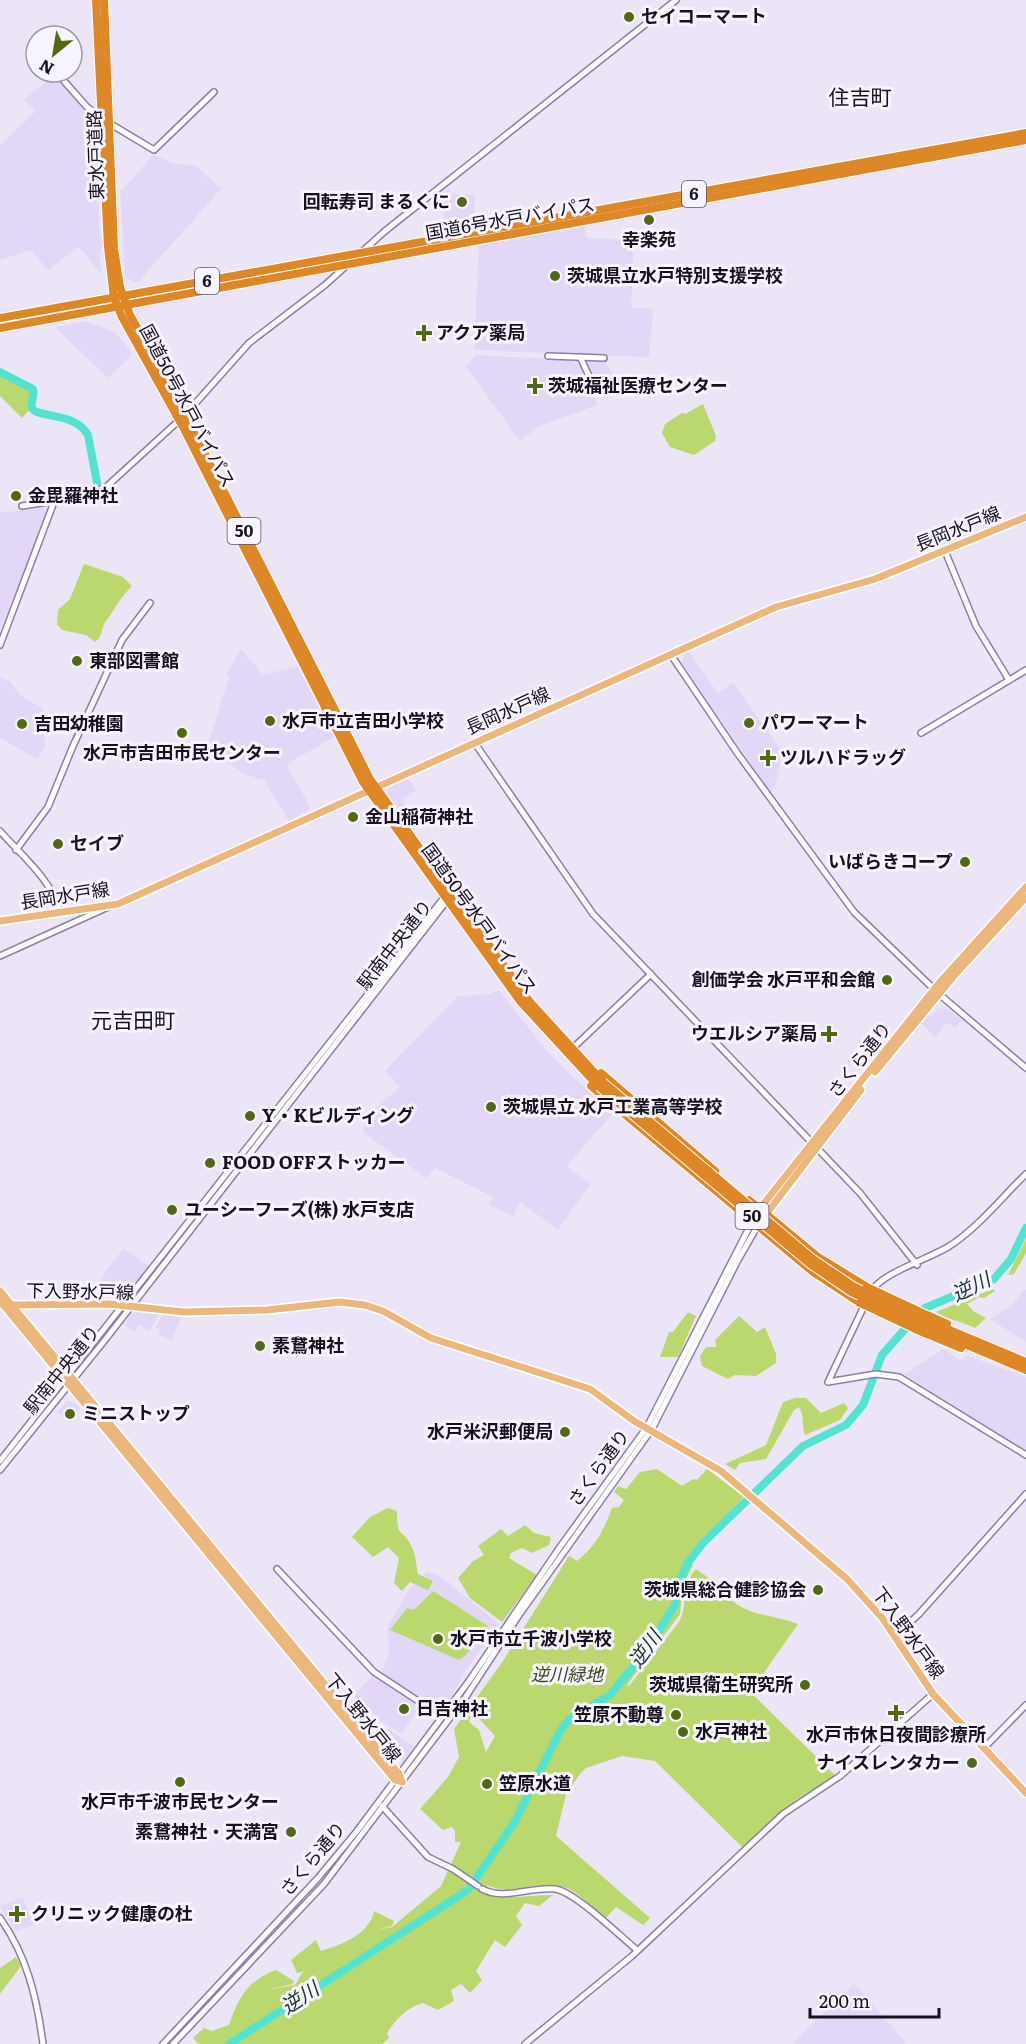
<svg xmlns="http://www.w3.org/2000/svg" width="1026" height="2044" font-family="Literata,'Noto Sans JP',serif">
  <rect width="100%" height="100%" fill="#ece5f8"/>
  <g fill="#e3d7f7">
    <path d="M55,75L83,110L97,117L99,226L102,246L99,253L102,275L79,247L48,270L31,250L0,260V146L36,111L24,99Z"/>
    <path d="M154,154L172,163L196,166L221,189L139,281L134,282L125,278L120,189H123Z"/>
    <path d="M450,187L451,194L475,195L474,224L471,225V228L444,231L443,192Z"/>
    <path d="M585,227L586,238L634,240L631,307L653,309L649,357L474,350L479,244Z"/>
    <path d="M86,321L115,332L131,352V356L108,378L55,327Z"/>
    <path d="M475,355L572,360L581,367L598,405L539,426L520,441L466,367Z"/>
    <path d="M588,358L605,360L621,392L603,400L585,364Z"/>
    <path d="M44,507L47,516L0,630V513Z"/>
    <path d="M241,649L263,675L297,666L334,737L289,763L288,768L311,808L289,821L264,780L246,775L231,765L218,755L209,742L229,677L226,674Z"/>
    <path d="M688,651L718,693L733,683L782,751L777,780L771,793L682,663L685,653Z"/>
    <path d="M0,677L11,682L19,694L43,709L45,745L37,759L0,738Z"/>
    <path d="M406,776L416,790L402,800L408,809L400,814L387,795L388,786Z"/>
    <path d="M499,990L547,1051L612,1114L567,1166L590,1184L558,1230L520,1202L513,1216L489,1205L493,1197L435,1168L426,1178L364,1133V1118L400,1087L385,1071L397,1058L458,996L490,994Z"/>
    <path d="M938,1008L947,1009L962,1020L955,1028L947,1022L936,1037L922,1024Z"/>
    <path d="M124,1248L150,1267L132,1291L100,1283L104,1273Z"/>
    <path d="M1024,1289L1026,1290V1342L990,1319L1012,1305Z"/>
    <path d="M137,1308L161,1311L150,1331L139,1325L135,1332L123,1325Z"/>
    <path d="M164,1311L183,1313L172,1340L158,1335L160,1330L155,1328Z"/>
    <path d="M944,1349L960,1360L968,1356L1026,1377V1451L904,1374Z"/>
    <path d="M67,1401L75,1403L80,1408L70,1423L57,1412Z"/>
    <path d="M427,1572L440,1576L499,1624L466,1670L443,1711L381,1674L389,1652L388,1626L408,1591Z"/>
    <path d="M373,1675L422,1705L401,1734L380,1720L355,1695Z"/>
    <path d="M388,1729L414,1746L404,1760L395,1759L378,1738Z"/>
    <path d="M23,1897L33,1925L16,1931L0,1906Z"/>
    <path d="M854,1984L906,2042L904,2044H792Z"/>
  </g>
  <g fill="#bad86d" fill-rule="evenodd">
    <path d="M0,373L17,380L33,393L31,408L22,418L0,396Z"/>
    <path d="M703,404L716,436L715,441L694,455L670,447L662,433L665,424L682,413L685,414Z"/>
    <path d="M84,564L123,577L132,586C121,596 115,609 106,621C100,629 104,635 95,642L86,635L62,630L57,624L58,610L70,599Z"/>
    <path d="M1026,1239V1253L1014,1274L1008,1275Z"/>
    <path d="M993,1289L995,1291L984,1298L979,1297L967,1304L973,1311L986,1318L975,1328C961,1321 949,1320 936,1312Z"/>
    <path d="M688,1312L696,1316L678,1357H660L669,1332H673Z"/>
    <path d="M739,1316L757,1332L765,1327L776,1354V1363L756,1376L735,1375L728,1379L702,1366L700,1356L706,1347H716L715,1340Z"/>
    <path d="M795,1398H806L821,1413L844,1403L848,1408L840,1420L805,1435C801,1426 805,1417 799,1407L794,1410L766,1459L740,1463L735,1470L725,1464L766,1445L783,1402Z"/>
    <path d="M657,1469L682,1486L693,1479L697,1480L707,1469L744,1497L688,1556L693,1565L683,1585L680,1614L627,1685L629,1686L679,1622C689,1604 680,1585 696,1569L722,1587L723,1592C746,1618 769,1613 798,1624L763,1674L745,1687L836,1776L796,1800L743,1848L655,1761L622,1756L586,1768L580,1774L566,1794L556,1836L650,1918L643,1925L616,1907L605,1919C594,1910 582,1895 569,1889C542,1876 511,1898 487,1885V1894C509,1900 530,1895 553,1895L539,1906L525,1903L516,1916L522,1925L505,1947L495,1940L476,1971L482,1980L470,1993L461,1984L451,1990L454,2001L438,2010L423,2003C406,2008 397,2018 387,2033L389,2038L382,2044H199L193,2038L204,2028L212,2031L229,2025C238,1998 248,1980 276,1970L294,1981L293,1984L266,1990L295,1985L302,1973L306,1971L297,1973L291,1960L316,1940L321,1951C341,1945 370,1934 374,1911L394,1921L392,1926L376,1930L392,1927L441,1886L461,1842H455V1831L452,1827L443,1830L420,1809L448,1777L459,1757L454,1729L501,1664L569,1556L577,1561C595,1547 604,1530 612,1508L619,1507L624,1500L614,1492L618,1486L626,1489L640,1472ZM472,1711L495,1736L486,1752L479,1730L469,1722Z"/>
    <path d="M388,1508L397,1511C397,1539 401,1527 411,1545C416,1554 416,1565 418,1574L433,1581L428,1590L410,1582L402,1591L394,1583L399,1558L388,1547L373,1557L352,1537L370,1517Z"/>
    <path d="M525,1525L534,1533L551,1537L549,1545L532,1553L522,1548L511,1553L509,1558L537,1575L502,1622L470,1598L458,1578L473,1561L484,1555L478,1546L501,1529L508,1536Z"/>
    <path d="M433,1591L488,1626L465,1656L459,1660L390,1630L407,1608L414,1610Z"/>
    <path d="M16,1957L21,1966L0,1994V1968Z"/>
  </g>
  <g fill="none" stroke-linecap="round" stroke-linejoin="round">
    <g stroke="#53e4d1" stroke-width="8">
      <path d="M0,372L33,389C35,395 30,403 32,408C38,419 74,411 88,435L98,488"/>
      <path d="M229,2044L468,1890L514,1823L561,1729L571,1718L610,1695L646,1651L675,1605L677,1587L687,1564L703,1543L803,1446L846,1425L863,1405L882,1355L905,1329L925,1308L994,1279L1011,1259L1026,1228"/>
    </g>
    <defs>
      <g id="minor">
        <path d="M56,72L87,107L102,117"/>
        <path d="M109,123L154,150L214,92"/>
        <path d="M548,356L604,358"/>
        <path d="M580,357L592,382"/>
        <path d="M22,506L74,498L105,488L185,415L249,343L325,285L385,231L676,0"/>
        <path d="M945,551L976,626L1009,680"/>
        <path d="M0,645L54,502"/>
        <path d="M671,655L738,754L854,912L939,994L1026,1068"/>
        <path d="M921,733L1026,670"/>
        <path d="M474,742L593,914L860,1193L917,1265"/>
        <path d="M0,831C20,854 54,882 60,913"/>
        <path d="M16,850L48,807L73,746L122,640L150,603"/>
        <path d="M0,956L108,907"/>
        <path d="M574,1047L651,974"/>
        <path d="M872,1291C880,1274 928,1259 948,1247C977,1229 1001,1198 1026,1174"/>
        <path d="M865,1304L828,1382L876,1374L899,1377L1026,1455"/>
        <path d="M0,1461L446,895"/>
        <path d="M0,1470L105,1340L449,898"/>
        <path d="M277,1569L374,1672L441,1716"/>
        <path d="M895,1636L919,1614L1026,1494"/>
        <path d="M983,1749L1026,1705"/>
        <path d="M382,1806L428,1857L453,1869L478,1886"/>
        <path d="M482,1889C505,1901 531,1886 555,1889C574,1891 620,1936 637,1950"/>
        <path d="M0,1918C27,1956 37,1998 43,2044"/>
        <path d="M163,2044L318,1878L357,1831L469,1681L560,1547L647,1427L752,1222"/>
        <path d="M173,2044L324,1884L465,1698L519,1615L652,1429L738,1260L757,1227"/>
        <path d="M525,2044L632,1956L783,1814L840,1776L933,1694"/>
      </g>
      <g id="major">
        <path d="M0,921L118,904L776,607L875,579L1026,517"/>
        <path d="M875,1072L953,977L1026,897"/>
        <path d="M758,1211L940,982L1026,887"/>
        <path d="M764,1217L861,1090"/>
        <path d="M0,1291L399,1774L402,1782"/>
        <path d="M0,1301L395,1780L402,1782"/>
        <path d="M4,1305L109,1304L184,1312L267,1310L339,1302L365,1305L383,1311L431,1338L590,1389L634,1421L721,1471L847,1579L883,1619L933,1694L1026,1793"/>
      </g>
      <g id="highway">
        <path d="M96,0L108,247L114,298L122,317L183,427L363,782L520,1001L599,1087"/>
        <path d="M104,0L114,249L120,287L130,315L185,415L370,779L530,1002L603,1082"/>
        <path d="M0,318L1026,133"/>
        <path d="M0,328L1026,140"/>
        <path d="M601,1073L715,1171"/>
        <path d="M591,1086L813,1272L860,1303"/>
        <path d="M749,1200L818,1257L867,1287"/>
        <path d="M927,1315L947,1324"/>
        <path d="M923,1319L1026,1362"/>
        <path d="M920,1325L1026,1370"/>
        <path d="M915,1329L961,1348"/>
      </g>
    </defs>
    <use href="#minor" stroke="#8e7da8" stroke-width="8"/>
    <use href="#major" stroke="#fff" stroke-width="10"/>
    <use href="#highway" stroke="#fff" stroke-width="10"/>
    <use href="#minor" stroke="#fff" stroke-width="5"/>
    <use href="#major" stroke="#ebb77d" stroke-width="7"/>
    <use href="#highway" stroke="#dd8727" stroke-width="8"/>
    <defs>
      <g id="highway-bridge">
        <path d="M603,1082L813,1259L853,1286L923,1319"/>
        <path d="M599,1087L810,1264L851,1292L920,1325"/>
        <path d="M867,1287L927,1315"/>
        <path d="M860,1303L915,1329"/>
      </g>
    </defs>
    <use href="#highway-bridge" stroke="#fff" stroke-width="10" stroke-linecap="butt"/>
    <use href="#highway-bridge" stroke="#dd8727" stroke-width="8"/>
  </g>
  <g fill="#546814" stroke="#f7f4fe" stroke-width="2">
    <circle cx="629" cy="17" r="6"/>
    <circle cx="462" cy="202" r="6"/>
    <circle cx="649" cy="220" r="6"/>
    <circle cx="555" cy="276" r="6"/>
    <path d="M421 324h6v6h6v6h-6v6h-6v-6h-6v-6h6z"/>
    <path d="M532 377h6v6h6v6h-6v6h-6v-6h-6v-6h6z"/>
    <circle cx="16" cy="496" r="6"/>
    <circle cx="77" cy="661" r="6"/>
    <circle cx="270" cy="721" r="6"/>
    <circle cx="749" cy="723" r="6"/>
    <circle cx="22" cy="724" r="6"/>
    <circle cx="182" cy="733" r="6"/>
    <path d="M765 749h6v6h6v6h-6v6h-6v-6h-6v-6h6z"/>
    <circle cx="353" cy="817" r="6"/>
    <circle cx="58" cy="844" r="6"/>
    <circle cx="965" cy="862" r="6"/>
    <circle cx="887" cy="980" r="6"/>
    <path d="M826 1025h6v6h6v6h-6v6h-6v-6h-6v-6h6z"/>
    <circle cx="491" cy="1107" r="6"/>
    <circle cx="250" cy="1116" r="6"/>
    <circle cx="210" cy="1163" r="6"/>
    <circle cx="172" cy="1210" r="6"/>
    <circle cx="260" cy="1346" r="6"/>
    <circle cx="70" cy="1414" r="6"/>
    <circle cx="565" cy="1432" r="6"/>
    <circle cx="818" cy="1590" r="6"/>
    <circle cx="438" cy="1639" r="6"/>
    <circle cx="805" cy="1685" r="6"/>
    <circle cx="404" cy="1709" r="6"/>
    <path d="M893 1704h6v6h6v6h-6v6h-6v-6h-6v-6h6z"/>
    <circle cx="676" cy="1715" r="6"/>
    <circle cx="683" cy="1732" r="6"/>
    <circle cx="972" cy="1763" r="6"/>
    <circle cx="180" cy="1782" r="6"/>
    <circle cx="487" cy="1784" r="6"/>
    <circle cx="291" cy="1832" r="6"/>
    <path d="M14 1905h6v6h6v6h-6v6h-6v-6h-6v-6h6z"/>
  </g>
  <g text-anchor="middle" stroke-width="6" stroke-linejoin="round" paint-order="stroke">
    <g fill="#f7f4fe" stroke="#5a5463" stroke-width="1.5">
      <rect x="682" y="181" width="24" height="26" rx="4.5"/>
      <rect x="195" y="268" width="24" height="26" rx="4.5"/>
      <rect x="227.5" y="518" width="33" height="26" rx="4.5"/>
      <rect x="735.5" y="1203" width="33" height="26" rx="4.5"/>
    </g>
    <g font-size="16" font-weight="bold" fill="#171020">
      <text x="694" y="200">6</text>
      <text x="207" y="287">6</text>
      <text x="244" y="537">50</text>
      <text x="752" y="1222">50</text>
    </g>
    <g font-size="18" font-weight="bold" fill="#171020" stroke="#f7f4fe" text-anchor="start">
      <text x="641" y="23">セイコーマート</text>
      <text x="450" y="208" text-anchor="end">回転寿司 まるくに</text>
      <text x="649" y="246" text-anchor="middle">幸楽苑</text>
      <text x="567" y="282">茨城県立水戸特別支援学校</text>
      <text x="436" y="339">アクア薬局</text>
      <text x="548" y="392">茨城福祉医療センター</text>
      <text x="28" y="502">金毘羅神社</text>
      <text x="89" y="667">東部図書館</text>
      <text x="282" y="727">水戸市立吉田小学校</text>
      <text x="761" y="729">パワーマート</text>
      <text x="34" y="730">吉田幼稚園</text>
      <text x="182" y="759" text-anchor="middle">水戸市吉田市民センター</text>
      <text x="780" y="764">ツルハドラッグ</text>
      <text x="365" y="823">金山稲荷神社</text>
      <text x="70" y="850">セイブ</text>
      <text x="953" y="868" text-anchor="end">いばらきコープ</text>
      <text x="875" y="986" text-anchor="end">創価学会 水戸平和会館</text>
      <text x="817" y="1040" text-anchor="end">ウエルシア薬局</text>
      <text x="503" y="1113">茨城県立 水戸工業高等学校</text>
      <text x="262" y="1122">Y・Kビルディング</text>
      <text x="222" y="1169">FOOD OFFストッカー</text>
      <text x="184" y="1216">ユーシーフーズ(株) 水戸支店</text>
      <text x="272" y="1352">素鵞神社</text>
      <text x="82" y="1420">ミニストップ</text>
      <text x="553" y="1438" text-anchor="end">水戸米沢郵便局</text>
      <text x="806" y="1596" text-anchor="end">茨城県総合健診協会</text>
      <text x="450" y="1645">水戸市立千波小学校</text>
      <text x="793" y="1691" text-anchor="end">茨城県衛生研究所</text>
      <text x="416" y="1715">日吉神社</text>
      <text x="664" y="1721" text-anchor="end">笠原不動尊</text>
      <text x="695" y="1738">水戸神社</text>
      <text x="896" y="1741" text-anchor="middle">水戸市休日夜間診療所</text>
      <text x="960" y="1769" text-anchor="end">ナイスレンタカー</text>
      <text x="499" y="1790">笠原水道</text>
      <text x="180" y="1808" text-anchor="middle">水戸市千波市民センター</text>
      <text x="279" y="1838" text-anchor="end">素鵞神社・天満宮</text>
      <text x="31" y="1920">クリニック健康の杜</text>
    </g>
    <g font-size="18" fill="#171020" stroke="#f7f4fe">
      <text transform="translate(96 155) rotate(-92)" y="6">東水戸道路</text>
      <text transform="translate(510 219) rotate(-10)" y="6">国道6号水戸バイパス</text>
      <text transform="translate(187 406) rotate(62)" y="6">国道50号水戸バイパス</text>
      <text transform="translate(958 529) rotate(-22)" y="6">長岡水戸線</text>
      <text transform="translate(508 711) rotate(-24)" y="6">長岡水戸線</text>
      <text transform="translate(65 896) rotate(-9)" y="6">長岡水戸線</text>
      <text transform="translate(479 919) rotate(54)" y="6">国道50号水戸バイパス</text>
      <text transform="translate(395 945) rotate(-52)" y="6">駅南中央通り</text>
      <text transform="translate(860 1060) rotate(-52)" y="6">さくら通り</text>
      <text transform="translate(80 1292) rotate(1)" y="6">下入野水戸線</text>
      <text transform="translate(62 1370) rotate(-51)" y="6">駅南中央通り</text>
      <text transform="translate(599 1468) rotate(-54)" y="6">さくら通り</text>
      <text transform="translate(908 1633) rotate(54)" y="6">下入野水戸線</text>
      <text transform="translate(363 1718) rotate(51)" y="6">下入野水戸線</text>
      <text transform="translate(313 1859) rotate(-50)" y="6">さくら通り</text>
    </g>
    <g font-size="18" font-style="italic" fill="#3c4917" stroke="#f7f4fe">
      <text x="567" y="1681">逆川緑地</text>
    </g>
    <g font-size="20" font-style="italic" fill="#193732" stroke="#f7f4fe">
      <text transform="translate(971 1287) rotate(-26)" y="7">逆川</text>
      <text transform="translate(645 1649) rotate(-54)" y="7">逆川</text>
      <text transform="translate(300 1998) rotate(-33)" y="7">逆川</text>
    </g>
    <g font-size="21" fill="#171020" stroke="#f7f4fe">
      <text x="860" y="105">住吉町</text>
      <text x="133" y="1028">元吉田町</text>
    </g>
  </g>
  <g transform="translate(54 54) rotate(210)"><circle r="28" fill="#f7f4fe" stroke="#9d99a5" stroke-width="1.5"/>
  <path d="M0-4.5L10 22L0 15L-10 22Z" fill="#546814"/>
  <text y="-9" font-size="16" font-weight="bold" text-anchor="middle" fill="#171020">N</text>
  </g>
  <path d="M810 2008v9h129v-9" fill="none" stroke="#171020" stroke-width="3"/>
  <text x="819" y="2008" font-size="18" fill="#171020" stroke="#f7f4fe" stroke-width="4.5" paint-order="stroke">200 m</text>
</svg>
